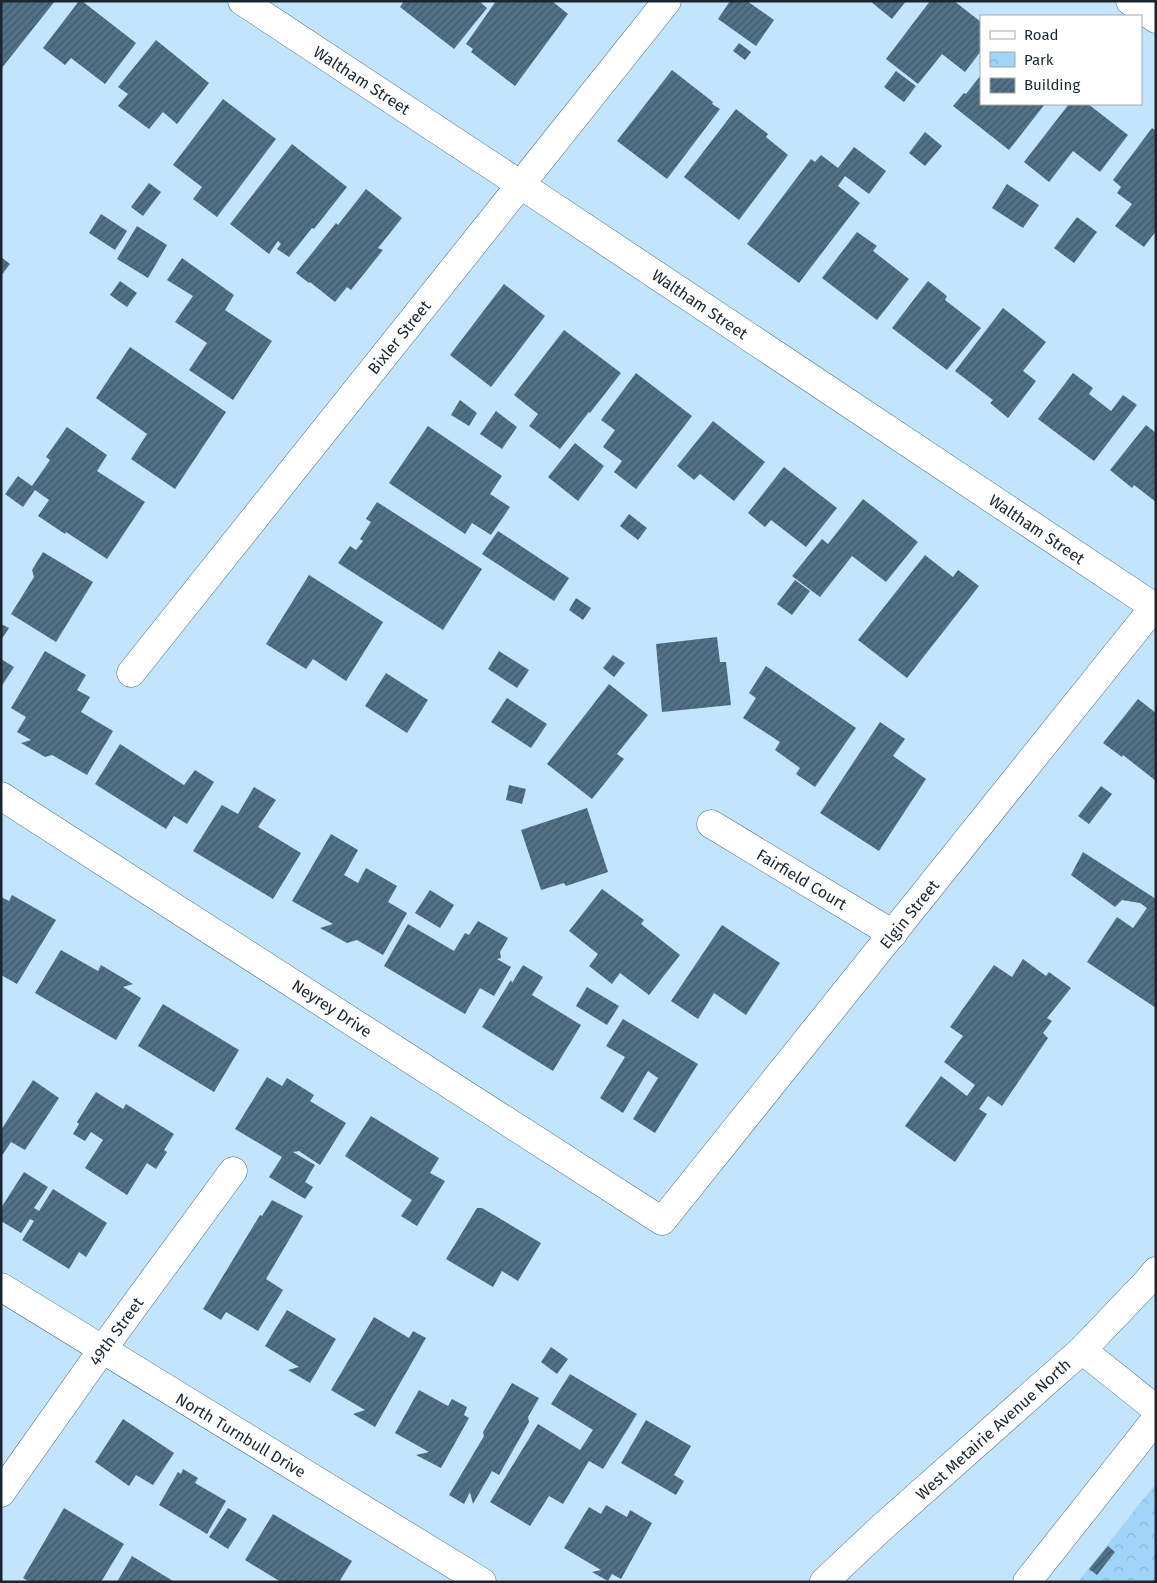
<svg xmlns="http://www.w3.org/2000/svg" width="1157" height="1583" font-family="'Fira Sans',sans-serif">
  <defs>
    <pattern id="park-crowns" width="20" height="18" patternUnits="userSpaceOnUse" patternTransform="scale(1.25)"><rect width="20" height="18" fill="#a0d5f9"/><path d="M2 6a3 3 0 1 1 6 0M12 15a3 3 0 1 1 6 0" fill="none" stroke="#89b7d6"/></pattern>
    <pattern id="building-hatch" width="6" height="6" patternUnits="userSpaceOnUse" patternTransform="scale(1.25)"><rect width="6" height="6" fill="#527187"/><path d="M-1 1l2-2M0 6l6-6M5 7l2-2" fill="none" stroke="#405869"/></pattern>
  </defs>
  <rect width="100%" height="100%" fill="#c2e4fc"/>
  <path fill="url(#park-crowns)" d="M1156,1483V1582H1078Z"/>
  <g fill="url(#building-hatch)">
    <path d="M1,1H55L1,69Z"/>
    <path d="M79,1H82L136,43L105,84L71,58L65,65L43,48Z"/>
    <path d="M404,1H479L487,8L454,49L400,7Z"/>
    <path d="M496,1H552L568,14L515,86L471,52L473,49L466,44Z"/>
    <path d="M730,1H747L774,20L756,46L718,19Z"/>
    <path d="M870,1H906L892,19Z"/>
    <path d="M930,1H954L981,22V51L965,72L942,54L918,84L886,59Z"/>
    <path d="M156,40L209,83L177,124L163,112L149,129L118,106L128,94L118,87Z"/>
    <path d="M739,43L751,52L745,60L733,51Z"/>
    <path d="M672,70L713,102L712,104L720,109L667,179L617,141Z"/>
    <path d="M896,71L916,86L904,102L884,87Z"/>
    <path d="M981,75V104H1045L1009,150L953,106L964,93L966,94Z"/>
    <path d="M223,99L276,139L217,217L193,199L202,187L173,165Z"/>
    <path d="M1069,104H1088L1128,135L1100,172L1073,151L1049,182L1024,162Z"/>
    <path d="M736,109L768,134L766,137L788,155L739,220L684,177Z"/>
    <path d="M1152,128L1156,131V231L1144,247L1115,226L1132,204L1117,193L1121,187L1113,180Z"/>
    <path d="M925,132L942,146L925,166L909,153Z"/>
    <path d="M292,144L347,187L314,229L312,228L289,257L277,249L281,244L278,241L269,254L230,224Z"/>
    <path d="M854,147L886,171L869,194L845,176L838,186L860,203L799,283L747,244L811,159L815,162L821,155L838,168Z"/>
    <path d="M149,183L161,192L143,216L131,207Z"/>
    <path d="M1007,184L1039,205L1023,228L992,208Z"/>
    <path d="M366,189L402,218L378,248L383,250L351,290L347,287L335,302L310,282L309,283L296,273L336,223L338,225Z"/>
    <path d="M101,214L127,231L115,250L89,233Z"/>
    <path d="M1077,217L1097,232L1074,263L1054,248Z"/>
    <path d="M137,226L167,245L148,278L117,259Z"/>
    <path d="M857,232L877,246L873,251L909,279L877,320L822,278Z"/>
    <path d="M1,257L10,264L1,276Z"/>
    <path d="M182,258L234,295L225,310L272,341L233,400L189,370L207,343L175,322L193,296L167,280Z"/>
    <path d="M120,281L137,293L127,307L110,295Z"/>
    <path d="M928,281L947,296L945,300L981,328L947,370L892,328Z"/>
    <path d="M504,284L545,316L491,387L450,355Z"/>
    <path d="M1003,308L1046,342L1023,371L1036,381L1008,418L990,403L993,400L955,371Z"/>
    <path d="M564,330L621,373L590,413L589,412L560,449L529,426L538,414L514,395Z"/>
    <path d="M130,347L226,412L175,489L131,459L147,434L96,398Z"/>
    <path d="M636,373L692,416L636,489L614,472L622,461L603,447L615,430L601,420Z"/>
    <path d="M1073,373L1093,388L1089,394L1111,411L1123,395L1137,405L1094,461L1038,419Z"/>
    <path d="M460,400L477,413L469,426L451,415Z"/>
    <path d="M496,411L517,427L502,449L480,434Z"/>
    <path d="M713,421L765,462L734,501L700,474L694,480L677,466Z"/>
    <path d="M1146,425L1156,433V502L1134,485L1132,488L1110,470Z"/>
    <path d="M428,426L502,476L490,494L510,507L491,535L472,523L465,534L389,483Z"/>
    <path d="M67,427L107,455L97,471L145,502L107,559L66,532L65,534L38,516L49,500L35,490L23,507L5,494L18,476L32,486L50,460L46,457Z"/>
    <path d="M575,443L604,466L578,501L548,477Z"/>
    <path d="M784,467L837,508L806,547L771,520L765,527L748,513Z"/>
    <path d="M863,499L918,542L886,582L852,556L820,597L792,576L822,539L828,544Z"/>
    <path d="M377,502L482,569L443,630L338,563L350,546L356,550L363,541L360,539L371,522L366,519Z"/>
    <path d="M629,514L647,528L638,540L620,526Z"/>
    <path d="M498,531L569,578L554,601L482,554Z"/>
    <path d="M43,552L93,582L56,642L11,614L34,577L32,570Z"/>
    <path d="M925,555L953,577L958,570L979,586L907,678L858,640Z"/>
    <path d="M309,575L383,622L346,681L313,659L306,669L266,644Z"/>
    <path d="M795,580L810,591L792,615L777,604Z"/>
    <path d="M576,598L591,608L583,620L569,610Z"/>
    <path d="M1,624L9,628L1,640Z"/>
    <path d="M717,637L720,662H726L731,705L662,712L656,644Z"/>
    <path d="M45,651L86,675L77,690L90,697L81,712L113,731L87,775L52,755L45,757L21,743L31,740L17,732L26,717L11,708Z"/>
    <path d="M499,651L529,670L517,688L488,669Z"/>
    <path d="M613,655L625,663L614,677L603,668Z"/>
    <path d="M1,659L14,667L1,687Z"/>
    <path d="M766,666L856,728L815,787L796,774L800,768L775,750L780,742L743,718L756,698L749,693Z"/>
    <path d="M386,673L428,700L407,733L365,706Z"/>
    <path d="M609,684L648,715L617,754L624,759L592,799L547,764Z"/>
    <path d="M507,698L547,724L531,748L491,722Z"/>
    <path d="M1138,699L1156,713V781L1123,755L1122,757L1103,743Z"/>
    <path d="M880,722L905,739L893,756L926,779L879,851L820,813Z"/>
    <path d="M120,744L184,785L195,770L214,782L187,824L174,816L166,829L95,784Z"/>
    <path d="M509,785L526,789L522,804L506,800Z"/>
    <path d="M1101,786L1112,794L1089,824L1078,816Z"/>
    <path d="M254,787L276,800L258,827L301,853L273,899L193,851L222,805L238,814Z"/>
    <path d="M587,808L608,872L566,886L564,883L541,890L521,830Z"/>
    <path d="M331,834L358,850L344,875L358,883L366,868L397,886L388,902L407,913L383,955L357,940L347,943L320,928L333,924L292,901Z"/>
    <path d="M1083,852L1156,899V1008L1087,962L1117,917L1133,928L1147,908L1140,903L1122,900L1115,907L1071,875Z"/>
    <path d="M602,889L644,920L641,924L680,955L649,995L620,973L612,984L589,966L598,954L569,931Z"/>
    <path d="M430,890L454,905L440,928L415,913Z"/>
    <path d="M12,895L56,920L17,984L1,975V897L9,901Z"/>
    <path d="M478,921L508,938L500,952L501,958L497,959L511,967L494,996L480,988L465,1014L384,966L408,924L454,951L465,933L469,935Z"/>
    <path d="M722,925L780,963L746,1015L714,993L698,1019L671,1001Z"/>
    <path d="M61,950L98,971L101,965L133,984L123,987L141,998L116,1040L35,993Z"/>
    <path d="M1023,959L1046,976L1049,972L1071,988L1047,1018L1052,1021L1043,1033L1048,1038L1002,1106L988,1096L979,1109L987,1114L955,1162L905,1126L941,1076L967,1096L975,1085L944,1062L963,1036L950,1027L994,965L1012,977Z"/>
    <path d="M523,965L543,977L532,995L581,1025L553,1071L482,1027L511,980L512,983Z"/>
    <path d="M587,987L619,1006L607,1025L576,1006Z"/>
    <path d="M163,1004L239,1050L214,1092L138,1046Z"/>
    <path d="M623,1019L698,1064L655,1133L633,1119L658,1078L648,1071L623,1113L600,1098L625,1057L606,1046Z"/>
    <path d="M267,1077L282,1086L287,1078L314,1095L310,1101L346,1123L320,1165L299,1151L293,1152L315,1165L305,1182L313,1187L305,1199L269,1177L282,1157L235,1129Z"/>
    <path d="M33,1080L59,1098L25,1150L11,1142L1,1157V1130Z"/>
    <path d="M96,1092L123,1109L126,1104L174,1134L164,1150L167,1152L156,1169L147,1163L127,1195L85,1168L103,1140L91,1132L85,1141L73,1134L79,1124L77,1122Z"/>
    <path d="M371,1116L439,1158L430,1173L445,1181L417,1226L401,1216L412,1200L345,1156Z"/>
    <path d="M24,1172L48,1187L34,1208L39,1211L53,1189L107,1223L86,1257L79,1252L69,1269L22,1240L34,1221L30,1219L21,1233L1,1221V1208Z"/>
    <path d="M272,1200L303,1216L266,1279L283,1290L258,1331L226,1312L221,1320L203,1309L260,1215L262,1216Z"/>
    <path d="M477,1208H482L541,1243L518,1281L502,1271L493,1287L446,1259Z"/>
    <path d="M287,1310L336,1339L310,1383L288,1370L299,1367L265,1346Z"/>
    <path d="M374,1317L409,1338L413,1331L426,1338L375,1427L353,1414L365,1410L331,1390Z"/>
    <path d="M551,1347L568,1359L557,1374L541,1362Z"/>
    <path d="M570,1374L637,1414L603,1469L589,1461L563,1504L549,1496L530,1526L490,1502L538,1424L580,1450L593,1430L551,1404Z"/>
    <path d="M512,1383L539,1398L528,1417L529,1422L499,1475L492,1471L473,1504L470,1492L464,1504L449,1495L484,1436L483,1432Z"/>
    <path d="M419,1390L448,1406L452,1399L467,1407L464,1415L469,1418L441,1468L416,1455L429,1452L395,1433Z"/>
    <path d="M123,1419L174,1453L153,1485L136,1475L129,1486L95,1462Z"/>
    <path d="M646,1420L691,1446L674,1475L684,1481L676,1495L621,1463Z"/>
    <path d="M183,1469L198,1478L195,1483L226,1501L207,1534L159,1505L178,1472L181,1474Z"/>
    <path d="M606,1505L627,1517L630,1510L652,1523L621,1579L612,1574L608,1581L592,1572L601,1570L564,1548L589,1507L601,1514Z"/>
    <path d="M64,1508L124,1544L101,1582H30L23,1578Z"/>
    <path d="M228,1508L247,1519L228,1549L209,1537Z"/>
    <path d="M273,1514L352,1561L339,1582H281L245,1560Z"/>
    <path d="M1108,1546L1115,1552L1097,1575L1089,1569Z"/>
    <path d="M132,1556L173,1581L172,1582H117Z"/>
  </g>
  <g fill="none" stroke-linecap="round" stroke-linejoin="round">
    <defs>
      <g id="street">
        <path d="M242,1L521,185L1156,608"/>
        <path d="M1130,1L1156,19"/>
        <path d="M131,673L667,1"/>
        <path d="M1,796L662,1221L1154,607"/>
        <path d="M711,824L893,934"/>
        <path d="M1,1287L482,1582"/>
        <path d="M1,1493L102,1350L233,1171"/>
      </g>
      <g id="secondary">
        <path d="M1082,1350L1156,1409"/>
        <path d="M824,1582L879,1530L1082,1350L1146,1283L1156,1271"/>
        <path d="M1027,1582L1156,1419"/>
      </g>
    </defs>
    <use href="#street" stroke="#4d6c81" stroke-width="29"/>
    <use href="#secondary" stroke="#4d6c81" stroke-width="29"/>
    <use href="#street" stroke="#fff" stroke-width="28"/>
    <use href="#secondary" stroke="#fff" stroke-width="28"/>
  </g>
  <g text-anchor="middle" stroke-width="5" stroke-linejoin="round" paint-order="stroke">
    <g font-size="16" fill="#19262f" stroke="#fff">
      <text transform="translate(362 80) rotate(33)" y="6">Waltham Street</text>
      <text transform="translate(700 304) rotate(34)" y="6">Waltham Street</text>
      <text transform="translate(399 337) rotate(-51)" y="6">Bixler Street</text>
      <text transform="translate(1037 529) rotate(34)" y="6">Waltham Street</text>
      <text transform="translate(802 879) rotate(31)" y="6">Fairfield Court</text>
      <text transform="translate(909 914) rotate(-51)" y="6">Elgin Street</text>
      <text transform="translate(332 1008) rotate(33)" y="6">Neyrey Drive</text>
      <text transform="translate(116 1331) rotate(-54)" y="6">49th Street</text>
      <text transform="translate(993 1429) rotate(-42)" y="6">West Metairie Avenue North</text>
      <text transform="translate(241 1435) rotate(31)" y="6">North Turnbull Drive</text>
    </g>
  </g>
  <rect width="1157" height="1583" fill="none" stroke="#19262f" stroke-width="5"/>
  <rect x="980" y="15" width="162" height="90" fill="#ffffff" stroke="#a3a8ac"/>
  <rect x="990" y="31" width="25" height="8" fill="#ffffff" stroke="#a3a8ac"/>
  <text x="1024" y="40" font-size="15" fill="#19262f">Road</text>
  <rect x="990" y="52" width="25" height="15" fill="url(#park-crowns)" stroke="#a3a8ac"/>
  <text x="1024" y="65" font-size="15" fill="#19262f">Park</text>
  <rect x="990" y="78" width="25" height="15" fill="url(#building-hatch)" stroke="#a3a8ac"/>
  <text x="1024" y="90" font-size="15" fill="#19262f">Building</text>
</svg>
